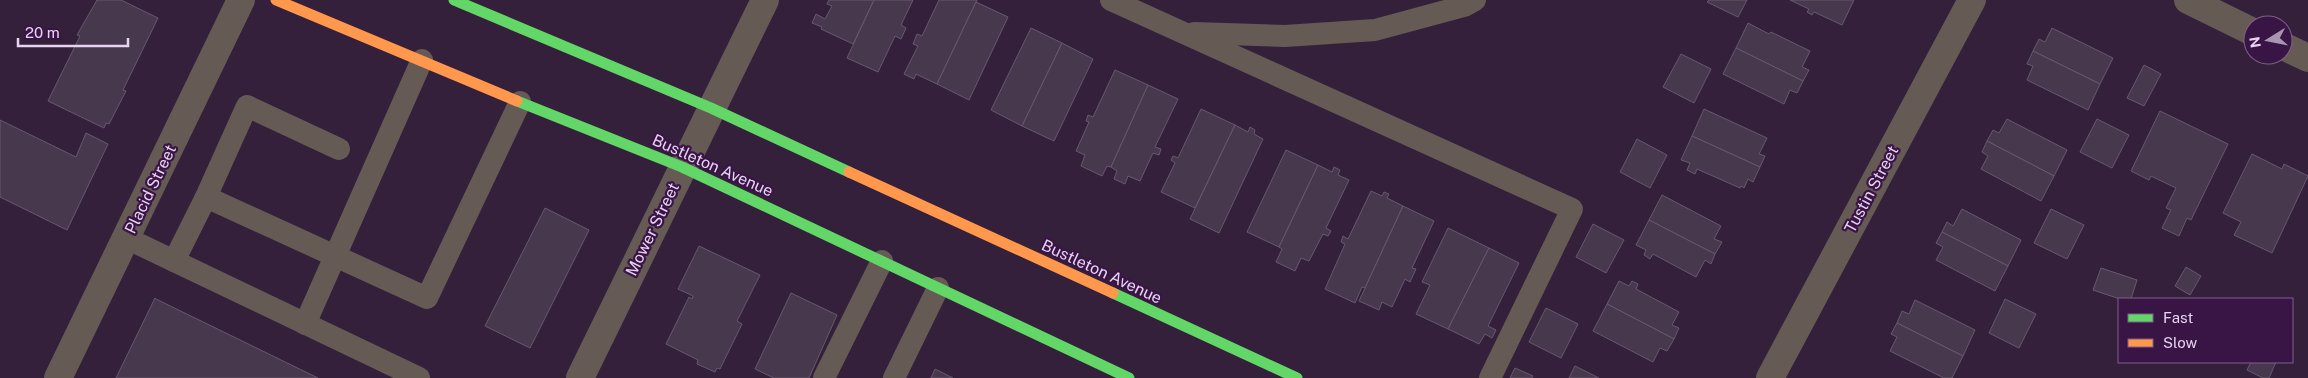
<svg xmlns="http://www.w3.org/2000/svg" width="2308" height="378" font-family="'Public Sans',sans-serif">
  <rect width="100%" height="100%" fill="#34203b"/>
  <g fill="#48384e" stroke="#68586f">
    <path d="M97,0H121L158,18L123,90L126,91L109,124L106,123L104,128L48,101L80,36L77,35Z"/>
    <path d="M829,0H874L853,44L821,29L822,27L812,23L816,14L825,19L832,6L827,4Z"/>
    <path d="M874,0H913L901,25L906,28L901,39L895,36L878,72L847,58Z"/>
    <path d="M939,0H977L937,84L916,74L914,79L904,74L918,46L913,44L917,34L922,36Z"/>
    <path d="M1709,0H1747L1738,17L1707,2Z"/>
    <path d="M1790,0H1854L1842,25L1814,12L1812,15L1807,12L1809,9Z"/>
    <path d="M976,2L1008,17L969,100L937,84Z"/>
    <path d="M1748,23L1769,34L1771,32L1810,51L1802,67L1809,70L1803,81L1736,48Z"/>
    <path d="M1031,28L1062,43L1022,126L991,110Z"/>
    <path d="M2052,28L2113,58L2100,84L2033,51L2039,39L2045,42Z"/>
    <path d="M1062,43L1093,59L1054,141L1022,126Z"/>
    <path d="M1736,48L1803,81L1797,93L1790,90L1784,104L1723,74Z"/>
    <path d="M2033,51L2100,84L2088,110L2027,80L2033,66L2027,64Z"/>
    <path d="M1681,54L1711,69L1694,103L1663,87Z"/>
    <path d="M2144,65L2161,74L2144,106L2127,98Z"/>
    <path d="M1115,70L1148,85L1111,167L1107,166L1102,176L1081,166L1085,155L1076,151L1089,122L1086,121L1088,115L1093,117Z"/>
    <path d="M1148,85L1178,99L1155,147L1161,149L1159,155L1153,153L1140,181L1128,176L1125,184L1114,179L1117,171L1111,167Z"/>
    <path d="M1201,109L1235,125L1195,208L1161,192L1175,163L1171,160L1173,156L1178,158Z"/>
    <path d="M1704,109L1767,138L1759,154L1765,156L1760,167L1692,136Z"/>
    <path d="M2160,111L2228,144L2191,220L2187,218L2179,236L2162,228L2171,210L2166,208L2176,188L2151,176L2149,180L2131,171Z"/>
    <path d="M2007,119L2067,150L2054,176L1987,141L1993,130L1999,133Z"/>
    <path d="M2097,119L2129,135L2112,168L2080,152Z"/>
    <path d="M0,120L76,157L86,133L108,144L67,230L0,197Z"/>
    <path d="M1235,125L1248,132L1250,127L1255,130L1254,134L1263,139L1219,233L1190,219Z"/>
    <path d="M1692,136L1760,167L1753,182L1748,179L1744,188L1741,186L1740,188L1697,169L1695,174L1687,170L1690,163L1681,160Z"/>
    <path d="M1637,139L1667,155L1650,188L1620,172Z"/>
    <path d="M1987,141L2054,176L2041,201L1981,169L1988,156L1982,152Z"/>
    <path d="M1286,150L1318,165L1279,247L1247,232Z"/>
    <path d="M2252,154L2282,169L2284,164L2308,176L2272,253L2234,235L2241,222L2223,213Z"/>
    <path d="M1318,165L1332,172L1334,167L1340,170L1338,175L1349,180L1326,228L1331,231L1328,236L1323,234L1309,261L1301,258L1295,271L1276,262L1282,249L1279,247Z"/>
    <path d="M1371,191L1382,196L1384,192L1389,194L1387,198L1403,206L1365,288L1362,287L1355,303L1325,289L1345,244L1341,242L1343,236L1348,239Z"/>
    <path d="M1662,195L1721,226L1714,239L1722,242L1715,254L1649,220Z"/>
    <path d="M1403,206L1434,221L1412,268L1416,269L1410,282L1405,279L1392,307L1382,302L1379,310L1359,301Z"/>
    <path d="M545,208L589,230L530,348L485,326Z"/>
    <path d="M1962,209L2021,240L2008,266L1942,232L1947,222L1953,226Z"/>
    <path d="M2051,209L2084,225L2067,259L2034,243Z"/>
    <path d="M1649,220L1715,254L1711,264L1705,260L1696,277L1653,254L1650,259L1644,255L1646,250L1636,245Z"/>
    <path d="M1593,224L1624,240L1606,273L1576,257Z"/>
    <path d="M1448,228L1489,248L1448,329L1416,314L1430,285L1422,282Z"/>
    <path d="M1942,232L2008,266L1995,291L1936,260L1943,247L1936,243Z"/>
    <path d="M699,246L760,275L737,321L742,324L720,369L717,368L715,372L697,364L698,360L666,344L689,297L692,299L693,296L678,289Z"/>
    <path d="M1489,248L1519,263L1488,326L1496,330L1492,338L1485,334L1479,344L1448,329Z"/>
    <path d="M2186,267L2201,276L2190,295L2175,286Z"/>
    <path d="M2101,268L2137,280L2131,299H2120L2093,290Z"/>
    <path d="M1619,281L1629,286L1632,281L1638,284L1636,289L1679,312L1672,325L1679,328L1674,339L1607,304Z"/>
    <path d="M791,293L837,315L809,378H774L755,369Z"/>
    <path d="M155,298L156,299L318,378H116Z"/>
    <path d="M2005,299L2036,314L2019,348L1989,333Z"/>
    <path d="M1915,300L1975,330L1963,356L1897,323L1902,311L1909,314Z"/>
    <path d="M1607,304L1674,339L1667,351L1660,348L1653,362L1593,331Z"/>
    <path d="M1546,308L1578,324L1561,358L1529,342Z"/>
    <path d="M1897,323L1963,356L1952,378H1944L1890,351L1897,337L1891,334Z"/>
    <path d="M2251,362H2276L2269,378H2263L2247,370Z"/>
    <path d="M1575,366L1599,378H1569Z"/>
    <path d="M1515,368L1533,376L1532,378H1510Z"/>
    <path d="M935,369L953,378H931Z"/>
  </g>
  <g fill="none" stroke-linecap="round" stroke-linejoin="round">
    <g stroke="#665a55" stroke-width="22">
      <path d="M1111,0L1572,209L1490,378"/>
      <path d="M1194,33L1285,36L1375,30L1464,6L1475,0"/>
      <path d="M206,197L247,106L339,149"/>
      <path d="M126,238L419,378"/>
      <path d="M174,261L206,197L427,298L520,102"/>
      <path d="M305,324L422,60"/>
      <path d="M824,378L882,261"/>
      <path d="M894,378L938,288"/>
    </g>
    <g stroke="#665a55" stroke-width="28">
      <path d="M2188,0L2253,32"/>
      <path d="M2283,46L2308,58"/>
      <path d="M58,378L241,0"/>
      <path d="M580,378L765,0"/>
      <path d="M1770,378L1972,0"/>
    </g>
    <g stroke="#63d668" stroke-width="11">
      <path d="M454,0L711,108L849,172"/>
      <path d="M517,101L682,167L1129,378"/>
      <path d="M1113,293L1297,378"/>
    </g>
    <g stroke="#ff974d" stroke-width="11">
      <path d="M276,0L517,101"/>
      <path d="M849,172L1113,293"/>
    </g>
  </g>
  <g text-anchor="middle" stroke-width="4.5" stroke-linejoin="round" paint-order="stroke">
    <g font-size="16" fill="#e8d3f1" stroke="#391546">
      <text transform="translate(713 165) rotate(24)" y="6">Bustleton Avenue</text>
      <text transform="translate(150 189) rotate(-64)" y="6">Placid Street</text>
      <text transform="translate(1871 189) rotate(-62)" y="6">Tustin Street</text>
      <text transform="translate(652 229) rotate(-64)" y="6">Mower Street</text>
      <text transform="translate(1102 271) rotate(25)" y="6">Bustleton Avenue</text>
    </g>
  </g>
  <rect x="2118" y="298" width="175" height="65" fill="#391546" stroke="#7f618a"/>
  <rect x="2128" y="314" width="25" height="8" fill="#63d668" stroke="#7f618a"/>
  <text x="2163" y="323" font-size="15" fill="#e8d3f1">Fast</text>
  <rect x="2128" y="339" width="25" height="8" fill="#ff974d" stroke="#7f618a"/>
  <text x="2163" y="348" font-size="15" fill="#e8d3f1">Slow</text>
  <g transform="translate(2268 40) rotate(260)"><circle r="24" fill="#391546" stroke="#7f618a"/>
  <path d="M0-4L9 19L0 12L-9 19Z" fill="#a994b1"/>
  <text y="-8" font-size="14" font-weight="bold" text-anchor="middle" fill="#e8d3f1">N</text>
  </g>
  <path d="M18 38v8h110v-8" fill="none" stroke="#e8d3f1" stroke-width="2.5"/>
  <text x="25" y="38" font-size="15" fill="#e8d3f1" stroke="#391546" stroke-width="4" paint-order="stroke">20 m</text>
</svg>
